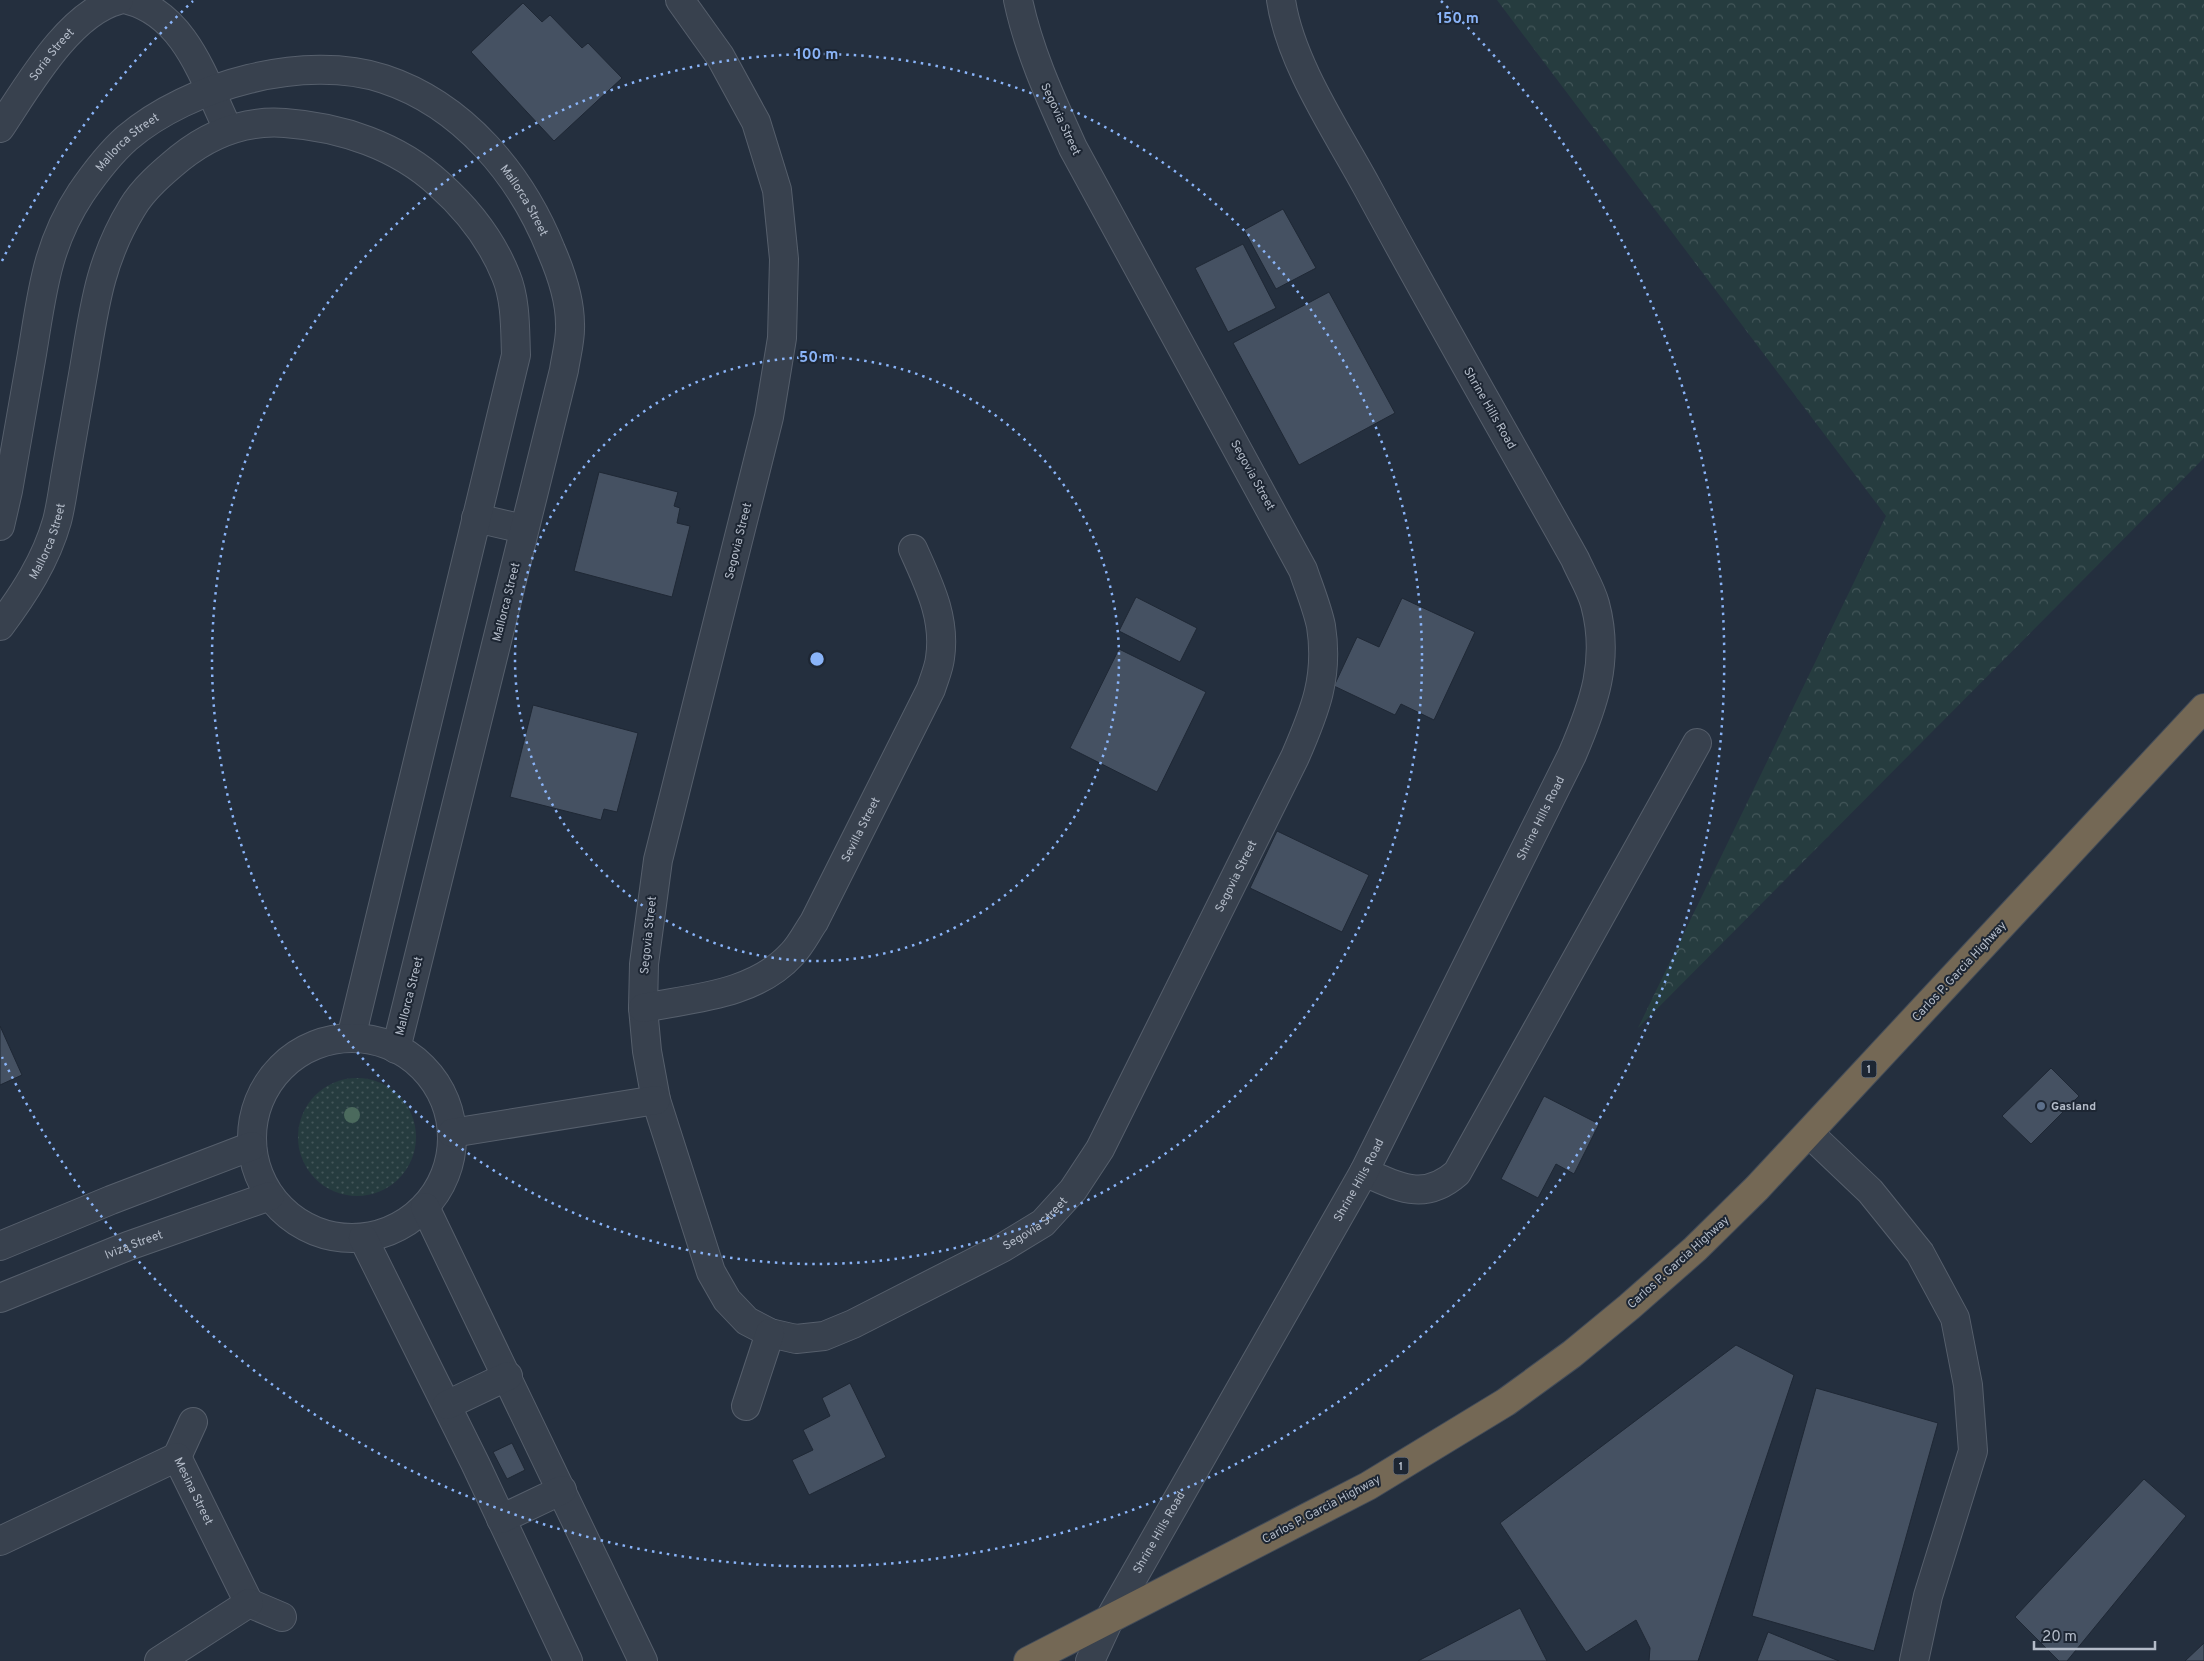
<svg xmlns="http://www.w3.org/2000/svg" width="2204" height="1661" font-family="Overpass,sans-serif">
  <defs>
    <pattern id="grass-dots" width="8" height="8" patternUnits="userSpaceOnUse" patternTransform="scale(1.25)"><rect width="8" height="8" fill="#263c3f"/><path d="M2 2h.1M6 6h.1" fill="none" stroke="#435659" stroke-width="1.8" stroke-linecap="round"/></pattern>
    <pattern id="forest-crowns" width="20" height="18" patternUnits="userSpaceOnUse" patternTransform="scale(1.25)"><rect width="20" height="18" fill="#263c3f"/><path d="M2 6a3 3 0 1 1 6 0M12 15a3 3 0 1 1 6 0" fill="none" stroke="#435659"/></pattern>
  </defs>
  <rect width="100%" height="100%" fill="#242f3e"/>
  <circle fill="url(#grass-dots)" cx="357" cy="1137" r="59"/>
  <path fill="url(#forest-crowns)" d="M1497,0H2204V458L1638,1028L1886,516Z"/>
  <g fill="#455162" stroke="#1f2835">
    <path d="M523,3L542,22L550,15L582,48L588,43L622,78L554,141L471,52Z"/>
    <path d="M1283,209L1316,268L1276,289L1244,230Z"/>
    <path d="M1243,244L1276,308L1228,332L1195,268Z"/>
    <path d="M1329,292L1395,413L1299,465L1233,343Z"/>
    <path d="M599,472L678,492L674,506L680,508L677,523L690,526L672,597L574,571Z"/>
    <path d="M1136,597L1197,628L1180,662L1119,631Z"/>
    <path d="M1402,598L1475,632L1434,720L1401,704L1395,715L1334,686L1357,637L1379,647Z"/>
    <path d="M1119,649L1206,692L1157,792L1070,748Z"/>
    <path d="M533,705L638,733L617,812L604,809L601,820L510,797Z"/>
    <path d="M1277,831L1369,875L1342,932L1250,888Z"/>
    <path d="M0,1026L22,1075L0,1085Z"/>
    <path d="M2051,1068L2079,1096L2031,1144L2002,1116Z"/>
    <path d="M1544,1096L1599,1124L1574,1174L1556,1164L1538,1198L1501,1179Z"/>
    <path d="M1736,1345L1794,1375L1698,1661H1649L1650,1648L1636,1620L1586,1652L1500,1523Z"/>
    <path d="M850,1383L886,1457L809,1495L792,1460L813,1450L803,1430L830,1416L822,1398Z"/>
    <path d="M1816,1388L1938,1423L1874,1651L1752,1616Z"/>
    <path d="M512,1443L525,1470L507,1479L493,1452Z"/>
    <path d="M2144,1479L2186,1516L2067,1661H2059L2015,1617Z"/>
    <path d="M1520,1608L1547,1661H1418Z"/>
    <path d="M1768,1632L1839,1661H1757Z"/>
    <path d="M2204,1643V1661H2185Z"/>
  </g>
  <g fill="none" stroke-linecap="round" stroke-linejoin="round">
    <defs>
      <g id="minor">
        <path d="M128,0C186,15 204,80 228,129"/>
        <path id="s1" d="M680,0L720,56L756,122L777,190L784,259L782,338L769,417L658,860L644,964L643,1008L647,1051L656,1100L711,1272L727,1300L747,1321L770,1333L796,1339L824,1336L853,1324L1002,1248L1043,1223L1073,1190L1100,1149L1295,757C1315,711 1329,677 1321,626C1317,607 1309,588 1303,570L1073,148C1051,99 1029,52 1018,0"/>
        <path id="s2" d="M0,128C28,86 69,13 119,0"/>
        <path d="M476,518L524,529"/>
        <path id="s3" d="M0,526L8,491C16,445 24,400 32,354C42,294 46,246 81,193C94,174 109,154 127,138C189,85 305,53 384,79C463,105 521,175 551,250C561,273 570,299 570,324C571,339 566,356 564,370L396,1049"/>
        <path id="s4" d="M0,626C24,594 46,560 57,521C61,506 63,489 66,472C72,438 78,404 84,369C94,310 99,262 132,208C143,189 163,172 180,158C211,133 245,120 285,123C341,127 398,146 439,184C467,209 492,241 506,276C516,300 515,330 516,355L351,1038"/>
        <path id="s5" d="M643,1008C694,998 755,995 792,954C801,945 807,932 814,922L931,689C934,679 939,668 940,658C946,618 929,585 913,549"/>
        <circle cx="352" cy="1138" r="100"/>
        <path d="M452,1133L656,1100"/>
        <path d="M1810,1134L1870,1191L1920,1253L1955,1318L1968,1385L1973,1451L1928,1596L1914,1661"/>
        <path d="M1364,1172C1399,1187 1424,1202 1457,1173L1697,743"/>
        <path d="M425,1207L643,1661"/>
        <path d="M363,1238L475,1463L568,1661"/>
        <path d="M0,1246L111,1200L252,1146"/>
        <path id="s6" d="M0,1298L128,1246L270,1196"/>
        <path d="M447,1405L508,1376"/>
        <path d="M746,1406L770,1333"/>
        <path id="s7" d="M177,1457L249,1603"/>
        <path d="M177,1457L193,1422"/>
        <path d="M501,1519L562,1490"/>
        <path d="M0,1541L177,1457"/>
        <path d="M249,1603L282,1617"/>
        <path d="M159,1661L249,1603"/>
        <path id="s8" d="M1090,1661L1110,1618L1364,1172L1572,755C1594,704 1610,660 1595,604C1591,589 1581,573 1575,559C1505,434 1434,311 1366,185C1336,130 1290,62 1281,0"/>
      </g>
      <path id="highway" d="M1028,1661L1368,1486L1506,1402L1572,1354L1629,1307L1695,1249L1757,1188L2204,708"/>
    </defs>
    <use href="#minor" stroke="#565f6c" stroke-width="30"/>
    <use href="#highway" stroke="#434c59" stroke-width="30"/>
    <use href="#minor" stroke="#38414e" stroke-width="28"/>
    <use href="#highway" stroke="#746855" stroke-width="28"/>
  </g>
  <circle fill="#4b6a5d" cx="352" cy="1115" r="8"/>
  <g fill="none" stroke="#8ab4f8" stroke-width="2.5" stroke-dasharray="2.5 5">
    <circle cx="817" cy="659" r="302"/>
    <circle cx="817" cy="659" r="605"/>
    <path d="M2 261A907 907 0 0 1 193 1M1441 1A907 907 0 1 1 2 1057"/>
  </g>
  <circle fill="#5c6f8a" stroke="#1d2633" stroke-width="2" cx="2041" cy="1106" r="5"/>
  <g text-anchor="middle" stroke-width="4" stroke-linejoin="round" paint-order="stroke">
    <g fill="#1d2633" stroke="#878f9c" stroke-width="1">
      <rect x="1861.5" y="1060.5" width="15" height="17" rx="4"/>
      <rect x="1393.5" y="1457.5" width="15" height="17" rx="4"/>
    </g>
    <g font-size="11" font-weight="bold" fill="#b4bcc9">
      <text x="1869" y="1073">1</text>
      <text x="1401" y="1470">1</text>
    </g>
    <g font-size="12" fill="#b4bcc9" stroke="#1d2633">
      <text dy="4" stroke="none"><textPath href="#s2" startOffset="90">Soria Street</textPath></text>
      <text transform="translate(1061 119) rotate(65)" y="4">Segovia Street</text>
      <text dy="4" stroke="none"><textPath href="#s3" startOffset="414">Mallorca Street</textPath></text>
      <text dy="4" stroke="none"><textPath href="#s3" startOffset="880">Mallorca Street</textPath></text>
      <text transform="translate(1490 408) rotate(60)" y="4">Shrine Hills Road</text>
      <text transform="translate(1253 475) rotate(61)" y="4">Segovia Street</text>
      <text dy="4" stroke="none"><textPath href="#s4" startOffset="98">Mallorca Street</textPath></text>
      <text transform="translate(738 541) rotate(-76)" y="4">Segovia Street</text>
      <text transform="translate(506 602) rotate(-76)" y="4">Mallorca Street</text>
      <text dy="4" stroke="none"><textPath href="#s8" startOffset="956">Shrine Hills Road</textPath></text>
      <text dy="4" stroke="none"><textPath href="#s5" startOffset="304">Sevilla Street</textPath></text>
      <text dy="4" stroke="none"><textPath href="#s1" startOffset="2110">Segovia Street</textPath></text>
      <text transform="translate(648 935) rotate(-84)" y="4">Segovia Street</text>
      <text transform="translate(1959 971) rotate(-47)" y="4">Carlos P. Garcia Highway</text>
      <text transform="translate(409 996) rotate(-76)" y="4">Mallorca Street</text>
      <text dy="4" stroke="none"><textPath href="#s8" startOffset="551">Shrine Hills Road</textPath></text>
      <text dy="4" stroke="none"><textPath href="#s1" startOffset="1705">Segovia Street</textPath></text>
      <text dy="4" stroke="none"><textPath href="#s6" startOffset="144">Iviza Street</textPath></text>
      <text transform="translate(1678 1262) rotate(-42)" y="4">Carlos P. Garcia Highway</text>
      <text dy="4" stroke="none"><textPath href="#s7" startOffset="38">Mesina Street</textPath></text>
      <text transform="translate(1321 1509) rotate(-28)" y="4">Carlos P. Garcia Highway</text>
      <text dy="4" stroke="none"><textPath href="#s8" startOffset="146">Shrine Hills Road</textPath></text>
    </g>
    <g font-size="12" font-weight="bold" fill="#b4bcc9" stroke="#1d2633" text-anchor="start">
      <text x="2051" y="1110">Gasland</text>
    </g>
  </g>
  <circle cx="817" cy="659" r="8" fill="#8ab4f8" stroke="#1d2633" stroke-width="2.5"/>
  <g font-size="15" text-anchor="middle" font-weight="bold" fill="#8ab4f8" stroke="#1d2633" stroke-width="4" stroke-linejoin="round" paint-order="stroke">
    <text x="1458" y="23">150 m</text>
    <text x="817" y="59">100 m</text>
    <text x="817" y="362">50 m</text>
  </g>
  <path d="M2034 1641v8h121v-8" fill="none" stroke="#b4bcc9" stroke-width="2.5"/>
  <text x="2042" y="1641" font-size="15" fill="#b4bcc9" stroke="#1d2633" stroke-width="4" paint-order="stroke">20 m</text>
</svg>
